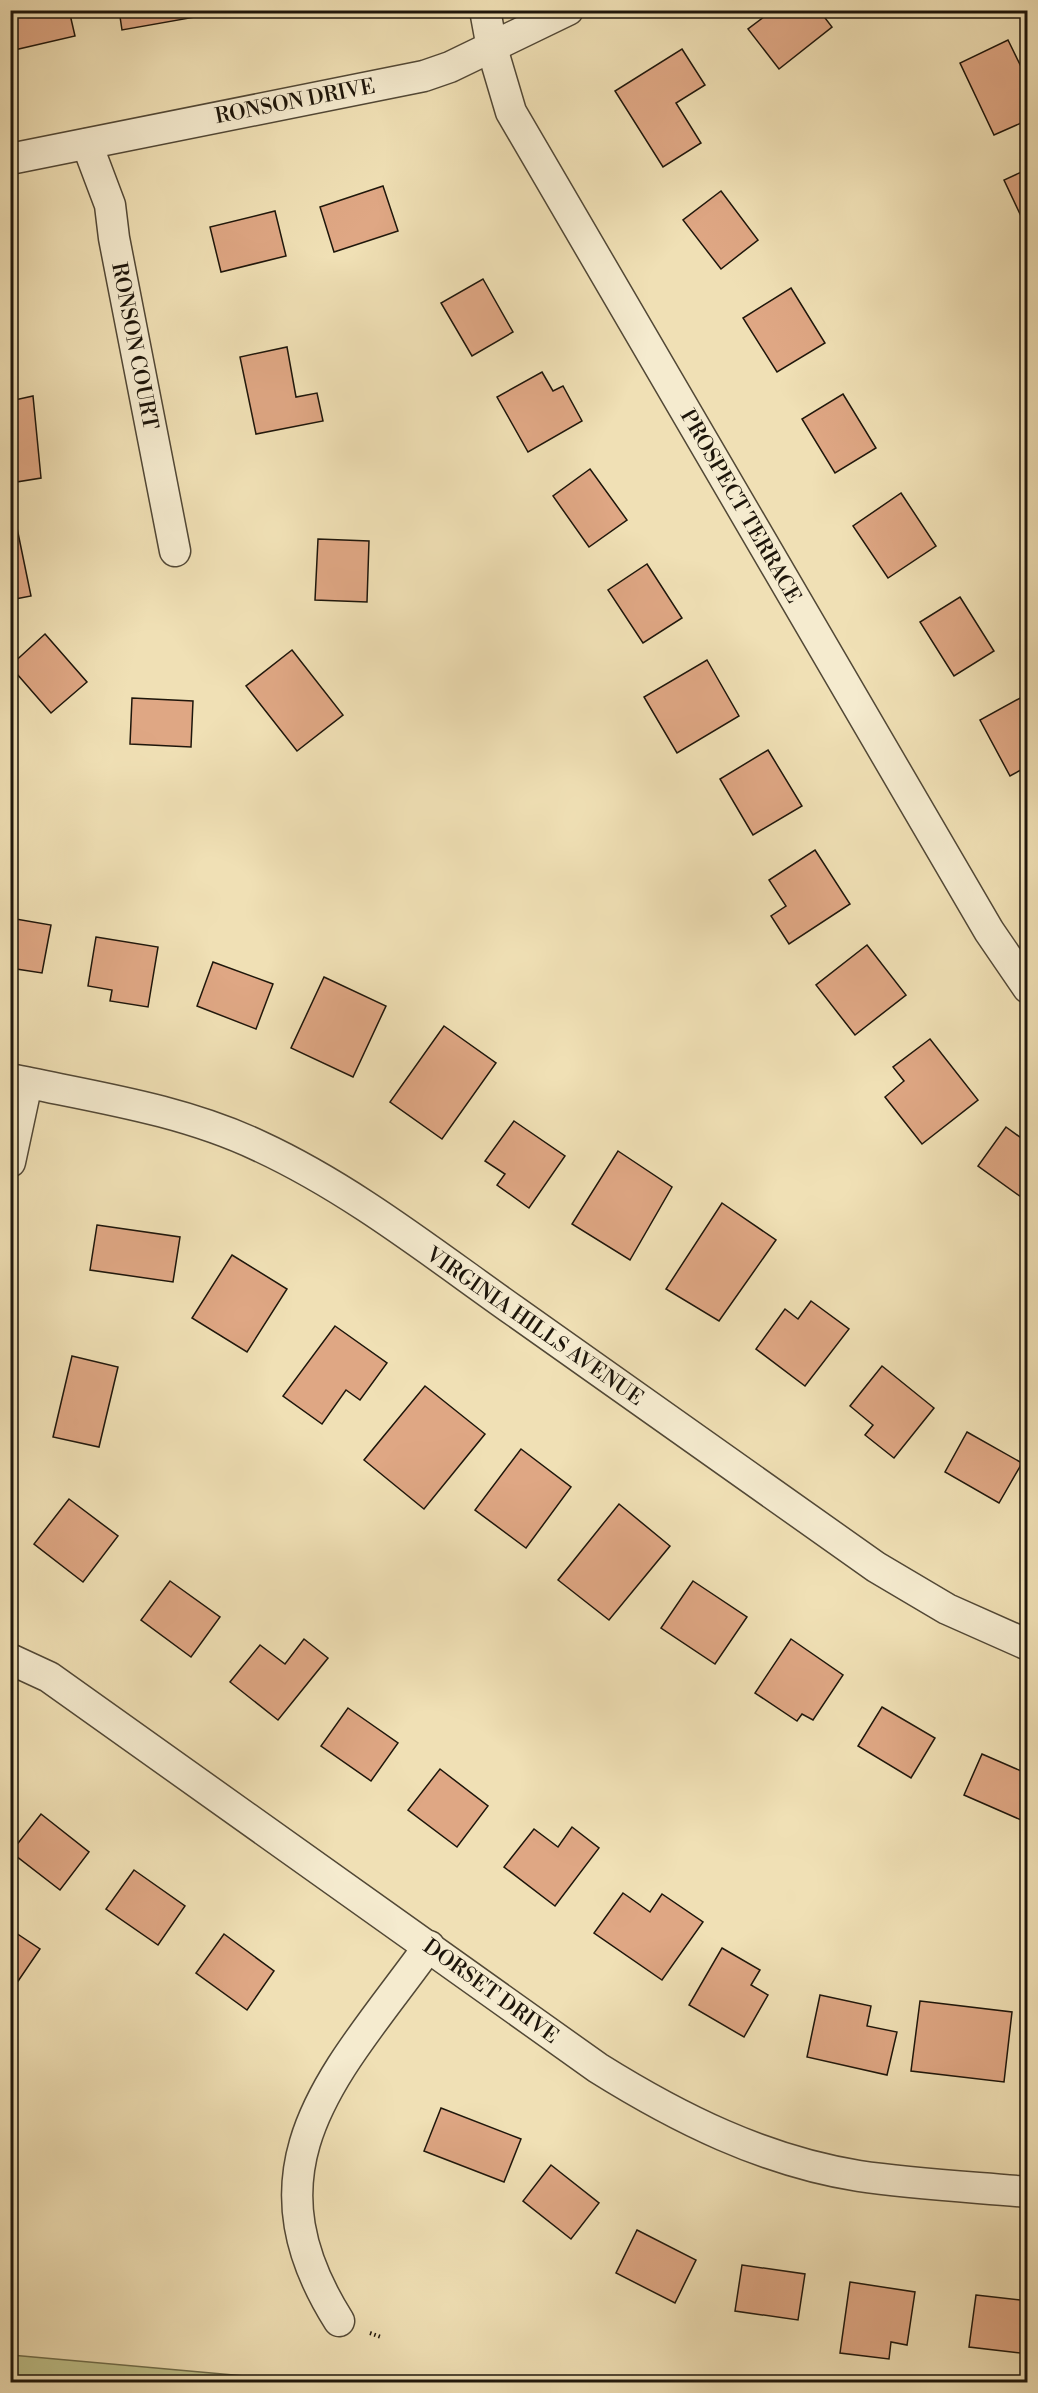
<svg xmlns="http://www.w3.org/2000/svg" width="1038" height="2393" font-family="'Libre Bodoni',serif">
  <rect width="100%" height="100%" fill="#f0e0b5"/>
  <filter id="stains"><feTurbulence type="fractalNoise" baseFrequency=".00333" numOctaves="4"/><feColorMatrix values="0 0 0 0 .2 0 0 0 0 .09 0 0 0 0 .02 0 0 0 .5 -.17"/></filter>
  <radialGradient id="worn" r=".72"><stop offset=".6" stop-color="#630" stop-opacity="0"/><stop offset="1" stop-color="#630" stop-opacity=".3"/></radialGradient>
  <path fill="#bec18a" stroke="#6e6c4a" stroke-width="1.5" d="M11,2355L312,2382H11Z"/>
  <g fill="#dfa784" stroke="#1e160b" stroke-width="1.5">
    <path d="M10,10H69L75,36L10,51Z"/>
    <path d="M119,10H200L201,16L122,30Z"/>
    <path d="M773,10H819L832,27L779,69L748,29Z"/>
    <path d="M1008,40L1028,81V120L994,135L960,63Z"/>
    <path d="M682,49L705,85L676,103L701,143L663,167L615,91Z"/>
    <path d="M1028,169V231L1004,180Z"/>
    <path d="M383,186L398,231L334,252L320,207Z"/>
    <path d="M721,191L758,240L721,269L683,220Z"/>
    <path d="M275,211L286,256L221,272L210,227Z"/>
    <path d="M483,279L513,332L472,356L441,303Z"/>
    <path d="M791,288L825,343L777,372L743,318Z"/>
    <path d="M287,347L296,397L317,393L323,421L256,434L240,357Z"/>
    <path d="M542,372L553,391L563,386L582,421L528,452L497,397Z"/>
    <path d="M843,394L876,448L835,473L802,419Z"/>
    <path d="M33,396L41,478L10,483V401Z"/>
    <path d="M590,469L627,520L589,547L553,496Z"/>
    <path d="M901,493L936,546L888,578L853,526Z"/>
    <path d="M17,528L31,596L10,600V529Z"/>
    <path d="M318,539L369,541L367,602L315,600Z"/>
    <path d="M647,564L682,618L643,643L608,590Z"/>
    <path d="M960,597L994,651L954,676L920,622Z"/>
    <path d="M45,634L87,682L51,713L10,666Z"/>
    <path d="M292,650L343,715L297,751L246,686Z"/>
    <path d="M707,660L739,716L677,753L644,697Z"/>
    <path d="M1022,697L1028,708V766L1010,776L980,720Z"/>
    <path d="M132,698L193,701L191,747L130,744Z"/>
    <path d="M768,750L802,806L753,835L720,779Z"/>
    <path d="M815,850L850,904L789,944L771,916L786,906L769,880Z"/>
    <path d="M10,918L51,925L42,973L10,968Z"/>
    <path d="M96,937L158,947L148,1007L110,1001L112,990L88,986Z"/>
    <path d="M867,945L906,995L855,1035L816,985Z"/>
    <path d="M213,962L273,984L256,1029L197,1006Z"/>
    <path d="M324,977L386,1006L353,1077L291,1048Z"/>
    <path d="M444,1026L496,1063L442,1139L390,1102Z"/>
    <path d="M930,1039L978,1100L922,1144L885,1097L904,1081L893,1067Z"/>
    <path d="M514,1121L565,1156L529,1208L497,1185L505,1174L485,1161Z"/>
    <path d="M1006,1127L1028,1143V1202L978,1166Z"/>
    <path d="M618,1151L672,1187L630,1260L572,1224Z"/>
    <path d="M722,1203L776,1240L719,1321L666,1289Z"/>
    <path d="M97,1225L180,1237L173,1282L90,1270Z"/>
    <path d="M232,1255L287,1289L247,1352L192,1318Z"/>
    <path d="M811,1301L849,1329L805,1386L756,1349L785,1309L798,1319Z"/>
    <path d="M335,1326L387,1363L360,1400L346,1390L322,1424L283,1396Z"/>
    <path d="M72,1356L118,1367L99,1447L53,1437Z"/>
    <path d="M882,1366L934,1408L894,1458L865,1435L873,1425L850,1406Z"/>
    <path d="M425,1386L485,1434L424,1509L364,1460Z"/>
    <path d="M967,1432L1022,1463L999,1503L945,1472Z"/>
    <path d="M521,1449L571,1487L526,1548L475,1510Z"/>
    <path d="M69,1499L118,1536L83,1582L34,1544Z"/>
    <path d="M619,1504L670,1546L609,1620L558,1580Z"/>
    <path d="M170,1581L220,1617L191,1657L141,1620Z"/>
    <path d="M693,1581L747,1617L715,1664L661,1628Z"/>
    <path d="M304,1639L328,1658L278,1720L230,1682L260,1645L285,1664Z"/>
    <path d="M791,1639L843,1675L813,1720L802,1714L797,1721L755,1693Z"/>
    <path d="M882,1707L935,1738L911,1778L858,1746Z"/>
    <path d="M348,1708L398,1743L371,1781L321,1746Z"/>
    <path d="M982,1754L1028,1774V1823L964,1795Z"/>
    <path d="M440,1769L488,1806L457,1847L408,1810Z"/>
    <path d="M41,1814L89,1852L60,1890L11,1852Z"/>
    <path d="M572,1827L599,1848L555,1906L504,1867L534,1829L558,1847Z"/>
    <path d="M134,1870L185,1906L158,1945L106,1909Z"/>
    <path d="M623,1893L650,1912L662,1894L703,1922L662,1980L594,1933Z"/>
    <path d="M10,1929L40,1949L12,1990L10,1989Z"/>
    <path d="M224,1934L274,1971L247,2010L196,1973Z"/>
    <path d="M722,1948L760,1970L751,1985L768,1995L744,2037L689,2005Z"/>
    <path d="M820,1995L871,2006L867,2026L897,2032L887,2075L807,2057Z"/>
    <path d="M920,2001L1012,2012L1004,2082L911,2071Z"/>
    <path d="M441,2108L521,2139L504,2182L424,2151Z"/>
    <path d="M551,2165L599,2203L571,2239L523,2201Z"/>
    <path d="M637,2230L696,2260L675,2303L616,2273Z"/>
    <path d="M742,2265L805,2274L798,2320L735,2311Z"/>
    <path d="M850,2282L915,2292L907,2345L891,2342L889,2359L840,2353Z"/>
    <path d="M976,2295L1028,2301V2354L969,2347Z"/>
  </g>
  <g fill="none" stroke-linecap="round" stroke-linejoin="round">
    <defs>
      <g id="minor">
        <path d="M485,10L492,48L511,112L989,931L1028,988"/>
        <path d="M87,144L110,205L114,238L175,551"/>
        <path d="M10,159L424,76L450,67L568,10"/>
        <path d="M10,1079C94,1097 181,1109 259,1146C350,1188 431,1252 513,1310C634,1396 755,1482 876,1567L947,1609L1028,1645"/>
        <path d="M10,1162L27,1083"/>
        <path d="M10,1659L49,1677L598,2068C678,2118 764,2161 859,2176C914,2184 972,2187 1028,2192"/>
        <path d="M339,2321C239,2163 338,2072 429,1946"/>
      </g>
    </defs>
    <use href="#minor" stroke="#524836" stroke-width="33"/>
    <path stroke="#1e160b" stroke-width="4" stroke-dasharray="1.5 3" stroke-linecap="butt" d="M370,2333L381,2337"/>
    <use href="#minor" stroke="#f5ebcf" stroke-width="30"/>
  </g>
  <g text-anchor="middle" stroke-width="6" stroke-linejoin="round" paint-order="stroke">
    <g font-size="21" fill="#1e160b" stroke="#f5ebcf">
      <text transform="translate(295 101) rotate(-11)" y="7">RONSON DRIVE</text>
      <text transform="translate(135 346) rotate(79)" y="7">RONSON COURT</text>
      <text transform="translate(741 506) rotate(60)" y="7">PROSPECT TERRACE</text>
      <text transform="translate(535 1326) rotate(35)" y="7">VIRGINIA HILLS AVENUE</text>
      <text transform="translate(491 1991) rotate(36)" y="7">DORSET DRIVE</text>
    </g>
  </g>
  <rect width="1038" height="2393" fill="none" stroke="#f0e0b5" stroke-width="36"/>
  <rect x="12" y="12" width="1014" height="2369" fill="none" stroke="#1e160b" stroke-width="3"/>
  <rect x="18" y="18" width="1002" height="2357" fill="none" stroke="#1e160b" stroke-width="1.5"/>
  <rect width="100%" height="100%" filter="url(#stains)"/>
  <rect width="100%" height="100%" fill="url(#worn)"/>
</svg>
